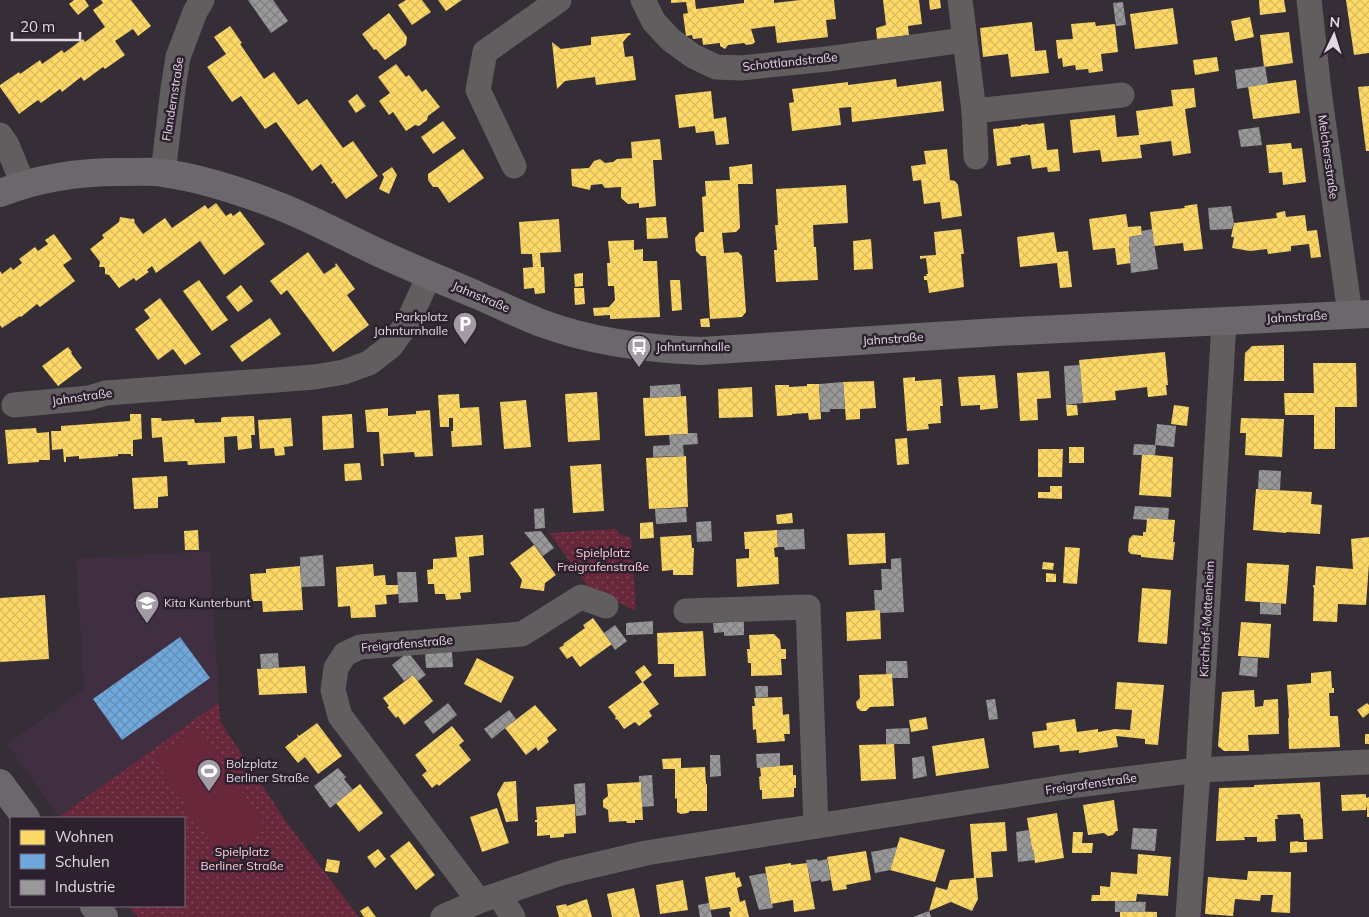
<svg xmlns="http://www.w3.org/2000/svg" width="1369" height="917" font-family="Mulish,sans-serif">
  <defs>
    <pattern id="grass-dots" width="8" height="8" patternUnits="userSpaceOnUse" patternTransform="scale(1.25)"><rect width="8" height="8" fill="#69273b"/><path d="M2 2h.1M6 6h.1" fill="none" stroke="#7e4657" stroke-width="1.8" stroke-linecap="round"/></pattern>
    <pattern id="homes-cross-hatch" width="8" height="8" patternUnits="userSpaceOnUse" patternTransform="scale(1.25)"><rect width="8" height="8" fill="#ffd966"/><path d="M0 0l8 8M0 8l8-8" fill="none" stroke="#d9ba5f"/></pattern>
    <pattern id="schools-cross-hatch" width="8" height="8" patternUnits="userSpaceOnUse" patternTransform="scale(1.25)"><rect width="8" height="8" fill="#6fa8dc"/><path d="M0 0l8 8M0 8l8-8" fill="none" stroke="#648eb6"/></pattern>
    <pattern id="industry-cross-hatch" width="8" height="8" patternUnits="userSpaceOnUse" patternTransform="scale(1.25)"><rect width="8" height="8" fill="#999"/><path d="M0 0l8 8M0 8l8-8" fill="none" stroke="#7f7e80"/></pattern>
  </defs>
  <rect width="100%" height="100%" fill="#352e36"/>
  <path fill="#3f2f40" d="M210,551L219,702L59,817L7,744L84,689L76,559Z"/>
  <g fill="url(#grass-dots)">
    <path d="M616,529L621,535L631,538L636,611L589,588L549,533Z"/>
    <path d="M219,702L220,721L287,823L359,917H138L128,906H184V818H60L59,817Z"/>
  </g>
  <path fill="#69273b" d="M197,728L265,826L221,856L153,758Z"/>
  <g fill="url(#homes-cross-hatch)">
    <path d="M74,0H85L89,6L78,15L69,4Z"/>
    <path d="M101,0H131L151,26L138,36L133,29L115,41L125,55L105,69L103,67L84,81L81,77L62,92L60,89L41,103L38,100L19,114L0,87V85L19,72L20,74L40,60L42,64L62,50L64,53L83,39L85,42L105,27L93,10L103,3Z"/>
    <path d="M406,0H422L431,12L412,25L398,5Z"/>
    <path d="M438,0H462L446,11Z"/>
    <path d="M671,0H695L696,9L744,3V0H774V3L800,0H834L836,19L826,20L828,37L777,43L775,26L765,27L751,29L755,42L753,44L746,45L744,43L728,45L725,49L720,46V43L703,45L702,38L693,39L692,35L686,36L683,14L688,13L686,2L671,3Z"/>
    <path d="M883,0H919L922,24L908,26L909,35L877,39L876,28L886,25Z"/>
    <path d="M929,0H940L941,8L930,10Z"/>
    <path d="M1259,0H1284L1286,12L1260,15Z"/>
    <path d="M1346,0H1369V53L1354,55Z"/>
    <path d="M1173,8L1178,44L1135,49L1130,14Z"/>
    <path d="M389,13L407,37L406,45L385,60L376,49L374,50L362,34Z"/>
    <path d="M1250,17L1254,37L1235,41L1231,21Z"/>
    <path d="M1032,22L1035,51L1046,50L1049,73L1011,77L1008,54L983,57L980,28Z"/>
    <path d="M1095,22L1096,26L1115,24L1118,52L1101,54L1103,71L1089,73L1088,69L1076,70L1075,65L1063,67L1062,58L1058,59L1056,40L1073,39L1071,24Z"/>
    <path d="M230,26L242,43L240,44L264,79L274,72L298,105L307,99L343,148L353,141L378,176L346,199L334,182L332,184L331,182L333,181L321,164L312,171L276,122L265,129L241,96L232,102L207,67L226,54L214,37Z"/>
    <path d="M1289,32L1293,63L1264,67L1260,35Z"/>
    <path d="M630,33L631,35H629L623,42L625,57L633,56L636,80L596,85L595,77L565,81L557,89L552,42L561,49L591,45V37Z"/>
    <path d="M1217,57L1219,71L1195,75L1193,60Z"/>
    <path d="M396,64L406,77L409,75L422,92L426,89L440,107L428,116L427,120L419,126L415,125L406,131L393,112L389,115L379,101L390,93L378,77Z"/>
    <path d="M896,79L897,87L941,81L944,111L852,122L851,107L839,108L841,125L792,131L789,103L794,102L792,89L848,82V85Z"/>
    <path d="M1296,80L1300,113L1253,119L1248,86Z"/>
    <path d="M1369,86V151H1366L1358,87Z"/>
    <path d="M1194,88L1196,107L1185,109L1191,153L1173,156L1171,141L1140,145L1142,158L1102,162L1100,150L1073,153L1070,120L1115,115L1117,137L1139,135L1136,111L1173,106L1171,90Z"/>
    <path d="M711,91L714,119L726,117L729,144L716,145L714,131L696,133L695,126L679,128L675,95Z"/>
    <path d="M357,94L366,106L356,113L348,101Z"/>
    <path d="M443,121L456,138L433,154L421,137Z"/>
    <path d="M1044,123L1047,150L1058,149L1060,171L1048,172L1047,167L1032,169L1030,155L1010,158L1011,164L997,166L993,129L1021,126V125L1028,124V125Z"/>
    <path d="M660,139L662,160H653L656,206L639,208V203L628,204L621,198V187L605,188L602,184L591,185L590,190L572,186L571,169L589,168L594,161L600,159L605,163L613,162L617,159L632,158L631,142Z"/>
    <path d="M1291,143L1292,149L1302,148L1306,182L1283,185L1282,172L1269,173L1266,145Z"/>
    <path d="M463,149L484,178L449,203L438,187H433L428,180V174Z"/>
    <path d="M947,149L950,180L955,181L958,185L962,216L942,219L940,202L924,204L921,180L913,181L911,166L926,164L924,151Z"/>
    <path d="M752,164L753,184H738L740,228L736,232L722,233L724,253L738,252L742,256L746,312L742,317L710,319L706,256H701L696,251L695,238L700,232H704L702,197L706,196L705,181L730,180L729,167Z"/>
    <path d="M392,167L397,175L389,194L379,189L384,177L382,174Z"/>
    <path d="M846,185L848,223L813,225L814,247H816L818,280L776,282L774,250H777L775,225H778L776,189Z"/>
    <path d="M216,203L226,216L231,213L233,216L240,211L265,244L224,275L200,241L156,273L152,266L147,270L149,272L136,281L134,278L119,288L109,275L105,274V269L104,267H99L100,262L90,249L104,238L102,235L119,222L120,217L132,219L133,218L135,221L134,222L143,234L165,218L172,228L205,205L208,209Z"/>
    <path d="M1197,204L1203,249L1184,251L1183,243L1154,246L1150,212L1185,208L1184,206Z"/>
    <path d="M1285,211L1286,217L1305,215L1307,231L1317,230L1321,257L1311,258L1309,244L1291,246V251L1268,254L1267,249L1250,251L1232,248L1234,237H1231L1234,223L1277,218L1276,213Z"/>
    <path d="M1126,214L1128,227L1141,226L1142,235L1129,237L1130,246H1129L1131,263L1117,265L1115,248L1093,250L1089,219Z"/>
    <path d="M666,217L668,238L647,239L646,218Z"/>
    <path d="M559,219L561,252L540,253L541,267H544L545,293L535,294L534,288L524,289L523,268L533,267L532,254H521L519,222Z"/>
    <path d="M961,229L964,254H961L964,287L929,293L927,280H924V276H927L926,274H928L926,258L920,259V256L936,255L934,232Z"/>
    <path d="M1054,232L1057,252L1068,251L1072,287L1060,288L1057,263L1020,267L1017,237Z"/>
    <path d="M54,234L72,259L63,265L75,281L40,307L37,304L21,317L20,316L2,328L0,325V271L2,274L11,267L13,270L22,263L19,259L35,247L38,251L48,244L45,240Z"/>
    <path d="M871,239L873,269L854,270L853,241Z"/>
    <path d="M634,240V250L643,249V261H657L660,317L610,319V315L594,316L593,308L609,307L615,300L614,286H608L607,263H610L608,241Z"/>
    <path d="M308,252L324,274L336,266L335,265L336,263L355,289L347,295L369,325L333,352L287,290L281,295L270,281Z"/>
    <path d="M583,273V286L575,287L574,274Z"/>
    <path d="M199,280L228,320L212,331L183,291Z"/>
    <path d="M670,280H680L682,310L672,311Z"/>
    <path d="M241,285L253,301L238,312L226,297Z"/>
    <path d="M574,288H584L585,304L575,305Z"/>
    <path d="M160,298L201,354L185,365L173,349L158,360L135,329L150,318L144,310Z"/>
    <path d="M270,318L281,334L242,362L230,346Z"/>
    <path d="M709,318L710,327H701L700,319Z"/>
    <path d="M1284,345V381H1244L1245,353L1252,346Z"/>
    <path d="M68,347L72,352L71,353L82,368L58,386L42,366Z"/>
    <path d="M1165,352L1168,385H1166L1167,395L1148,397L1147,387L1115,391L1116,400L1083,403L1079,360Z"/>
    <path d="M1313,363H1356L1357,407H1335V449H1314V415H1285L1284,393H1314Z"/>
    <path d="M1049,371L1051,398L1037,399L1038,420L1020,421L1017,373Z"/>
    <path d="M995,375L998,408L980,410V405L961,406L958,377Z"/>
    <path d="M915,377V381L941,379L943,406H940L941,423L928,424L929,429L907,431L903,378Z"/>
    <path d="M874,381L876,408L860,409V419L846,420L843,382Z"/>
    <path d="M807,384H819L821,419L809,420L808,413L792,414V415L777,416L775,385H789V387L807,386Z"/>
    <path d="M752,387L753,417L719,418L718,389Z"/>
    <path d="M597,392L600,440L568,442L565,394Z"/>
    <path d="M459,394L460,408L479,407L482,445L452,447L451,431H453V418H449V427H440L438,395Z"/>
    <path d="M686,396L688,434L645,436L643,398Z"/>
    <path d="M526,400L531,447L504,449L500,402Z"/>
    <path d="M1066,405H1077L1078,415L1067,416Z"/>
    <path d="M1174,405L1189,407L1187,426L1171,424Z"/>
    <path d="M388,408V416L416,414V411L430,410L433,456L415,457L414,452L383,454L384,466H381L379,432H367L365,410Z"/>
    <path d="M130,414H141L142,439L133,440V456H131V454H118V456L79,459V456L66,457V462H64L63,449L52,450L51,431H61V426L130,421Z"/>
    <path d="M352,414L354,448L323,450L322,416Z"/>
    <path d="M254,416L255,435H251L252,448L238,450L237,436L224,437L225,463L188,465L187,461L164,462L162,437L152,438L151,418H161L162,421L194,419L195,423L221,422V418L223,417Z"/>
    <path d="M291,418L293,446L284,447L285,455L275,456L274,448L260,449L258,420Z"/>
    <path d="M1241,418L1284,419L1282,457L1245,455L1246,433H1240Z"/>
    <path d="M36,428L37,433L49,432L50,460H39V462L8,464L5,430Z"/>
    <path d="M907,438L909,464L897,465L895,439Z"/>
    <rect x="1069" y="447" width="15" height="16"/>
    <path d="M1038,449H1063L1062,477H1038Z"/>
    <path d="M1142,454L1173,457L1171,497L1139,495Z"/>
    <path d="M686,456L688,507L649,509L646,458Z"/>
    <path d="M360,463L362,480L345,481L344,464Z"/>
    <path d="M601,464L604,511L573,513L570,466Z"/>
    <path d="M167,476L168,496L158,497V508L134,509L132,478Z"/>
    <path d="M1050,486H1062V499L1038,498V492H1050Z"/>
    <path d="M1256,489L1312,492L1311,504L1322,505L1320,534L1286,532V533L1253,530Z"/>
    <path d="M792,513L793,523L777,524L776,515Z"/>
    <path d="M1147,518L1175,520L1173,542H1175L1173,560L1141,557V555L1131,554L1128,551L1129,539L1133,535L1143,536V532H1146Z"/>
    <path d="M653,522L654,538L640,539V523Z"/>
    <path d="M198,530L199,550H185L184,531Z"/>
    <path d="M777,530L778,547L774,548L775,557H778L779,584L737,587L736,559L749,558V549H745L744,532Z"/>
    <path d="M885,533L886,563L849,565L847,534Z"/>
    <path d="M483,535L484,555L469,557L471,592L460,593L461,599L446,600L445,594H435L434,584H428L427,570L433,569V559L457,557L455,537Z"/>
    <path d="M691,535L692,548H694L693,575H673V570L662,571L660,537Z"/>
    <path d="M1369,537V564L1366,605L1338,604L1337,622L1313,621L1314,588L1313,587V585H1315L1316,566L1353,569L1351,539Z"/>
    <path d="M534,545L556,575L545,583L544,591L520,588L522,580L510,563Z"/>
    <path d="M1065,547L1080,548L1077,584L1063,583Z"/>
    <path d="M1043,562L1054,563L1053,570L1042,569Z"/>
    <path d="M1247,563L1289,565L1286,604L1245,601Z"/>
    <path d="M373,564L374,576L385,575L386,585H398L399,594L386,595L387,604L375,605L376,617L351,618L350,606L338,607L336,567Z"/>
    <path d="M300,566L303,610L263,612L262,601H252L250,574L266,573V569Z"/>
    <path d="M1046,573L1056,574V582H1046Z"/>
    <path d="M1142,588L1171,590L1167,644L1138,642Z"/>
    <path d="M45,595L49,659L0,662V598Z"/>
    <path d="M880,610L881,639L847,641L846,612Z"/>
    <path d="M593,618L612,644L580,667L572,656L567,659L559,648L564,645L563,644L585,628L583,625Z"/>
    <path d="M1241,622L1271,624L1269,658L1238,656Z"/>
    <path d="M703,631L706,676L674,677V664H658L657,633Z"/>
    <path d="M774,634L780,640L781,649H786V659H781L782,675L751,676V663H748L747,649H750L749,635Z"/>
    <path d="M477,658L514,677L501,703L464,684Z"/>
    <path d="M644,665L652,675L643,682L659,704L649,711L652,716L639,726L635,722L624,729L617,719L616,720L615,718L616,717L608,707L642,682L635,672Z"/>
    <path d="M305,666L307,693L259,695L257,669Z"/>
    <path d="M1331,671L1332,688H1334V693H1329L1330,716H1338L1340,747L1289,749L1288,718H1289L1287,685L1311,683V673Z"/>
    <path d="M892,674L894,706L870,707L866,711H861L857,708L856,702L860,698L859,675Z"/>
    <path d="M413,675L433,701L404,725L398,716L396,718L387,707L389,706L383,698Z"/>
    <path d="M1117,682L1164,685L1158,745L1145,744V739L1116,736L1118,747L1079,753V750L1060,752L1059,745L1034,748L1032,732L1047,730L1046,723L1075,719L1077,732L1098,729V732L1115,729L1130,730L1132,710L1115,709Z"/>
    <path d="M1254,690L1255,707L1263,706L1264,700L1278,699L1279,734L1248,735L1249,751H1224L1218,746L1222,692Z"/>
    <path d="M782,697L783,715L789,714L790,734H784L785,741L757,743L756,729L753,730L752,706H755L754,698Z"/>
    <path d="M1367,703L1369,705V713L1363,718L1357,710Z"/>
    <path d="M535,705L557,730L547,738L549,742L538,751L536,747L526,755L505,728Z"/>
    <path d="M926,717L928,729L911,732L909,720Z"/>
    <path d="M317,723L342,756L318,774L305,757L298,763L285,747L298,737L297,734L299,736Z"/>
    <path d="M452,726L464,741L459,745L471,760L439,786L437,784L432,788L422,775L427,771L415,755Z"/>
    <rect x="1365" y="734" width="4" height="10"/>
    <path d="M984,738L989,768L936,776L932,746Z"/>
    <path d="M894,744L896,779L861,781L859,745Z"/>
    <path d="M681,758V768L705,767L706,784H707V811H690L688,813L681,814L677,812V798L675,799V769H663L662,759Z"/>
    <path d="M793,765V775H796V788H794V797L762,799V790H760L759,777L761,776L760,767Z"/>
    <path d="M516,781L518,821L506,822L497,794L504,782Z"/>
    <path d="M641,782L643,820H635V823H627L626,821L609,822L608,810L603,807V800L608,796L607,784Z"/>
    <path d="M1320,782L1323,839L1304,840L1303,819L1301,818L1300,814L1277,815L1278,819H1275L1276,841L1257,842V837H1244L1245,840L1216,841L1219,788L1254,787V785Z"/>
    <path d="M360,784L383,813L359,832L336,803Z"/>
    <path d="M1366,794V798L1369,797V817H1367V805L1366,810L1342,811L1341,795Z"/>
    <path d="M1114,800L1118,831H1116L1113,835L1108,836L1104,833L1088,835L1083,805Z"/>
    <path d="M575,804L576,833L564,834V837L550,838V835L537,836V822H535V820H537L536,807Z"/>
    <path d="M497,808L509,843L482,852L470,817Z"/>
    <path d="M1057,813L1064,858L1035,863L1033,849L1032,850L1027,818Z"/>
    <path d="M1005,822L1007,851L991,852L993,877L976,878L978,899L972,911L951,902L929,911L936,887L947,890L950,880L974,878L970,824Z"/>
    <path d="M1073,832H1083L1082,843H1093L1092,853H1072Z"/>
    <path d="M900,837L945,850L935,882L890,870Z"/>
    <path d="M409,841L435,875L416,890L390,856Z"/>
    <path d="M1298,841V842H1307V852L1290,853V842Z"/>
    <path d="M378,849L386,859L375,868L367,857Z"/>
    <path d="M866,851L871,880L846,885L847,889L833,891L827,857Z"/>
    <path d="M1138,854L1171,857L1168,896L1137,894L1136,901H1091L1092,895H1100V886L1110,887L1111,872L1137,874Z"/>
    <path d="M327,859L340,861L338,873L325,871Z"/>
    <path d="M791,863V865L807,863L815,909L794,912L793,900L771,904L765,867Z"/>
    <path d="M1248,871L1291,872L1290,913L1271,912L1273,895H1261L1260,901L1235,899L1233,916L1205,914L1208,877L1247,880Z"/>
    <path d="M735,872L736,878L739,877L742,886L737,888L740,902L745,900L749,917H730L729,912L731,911L730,907L710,910L705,877Z"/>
    <path d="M683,880L688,910L660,914L656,885Z"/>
    <path d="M634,888L640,917H612L607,894Z"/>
    <path d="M587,899L592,917H559L556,906L566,904L567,906Z"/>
    <path d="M368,906L376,917H364L360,911Z"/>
    <path d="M1120,911L1157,912V917H1120Z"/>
  </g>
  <path fill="url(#schools-cross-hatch)" d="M180,637L210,678L122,740L93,699Z"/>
  <g fill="url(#industry-cross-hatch)">
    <path d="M248,0H273L288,21L271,33Z"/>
    <path d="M1123,2L1126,25L1116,26L1113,3Z"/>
    <path d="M1265,66L1268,84L1237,89L1235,70Z"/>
    <path d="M1259,127L1262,145L1241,147L1238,130Z"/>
    <path d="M1231,206L1234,223L1232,229L1210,230L1208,208Z"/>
    <path d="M1152,229L1158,269L1131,273L1129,237L1142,235V231Z"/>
    <path d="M1080,365L1083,403L1066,405L1064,366Z"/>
    <path d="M843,382L845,409H830V412H821L819,384Z"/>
    <path d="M680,384L681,396L650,398V386Z"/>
    <path d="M1157,424L1176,426L1174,447L1156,445L1155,455H1133L1134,444L1155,445Z"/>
    <path d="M688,433H697L698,444L683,445L684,456L653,457V446L670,445L669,435L688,434Z"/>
    <path d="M1259,470L1281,471L1280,490L1258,489Z"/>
    <path d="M1135,506L1169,508L1168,520L1147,518V520L1133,519Z"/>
    <path d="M544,508L545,528L535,529L534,509Z"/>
    <path d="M686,508L687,522L656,524L655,509Z"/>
    <path d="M711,521L712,541L697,542L696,522Z"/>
    <path d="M804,529L805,549L785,550L784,547H778L777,530Z"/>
    <path d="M541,531L554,548L543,556L524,532Z"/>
    <path d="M323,555L325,586L301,587L300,557Z"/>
    <path d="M901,558L904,612L880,613V610H875L874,590H882L881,569H891V559Z"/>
    <path d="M397,572H416L418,602L399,603Z"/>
    <path d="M1260,602L1281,604V615L1260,614Z"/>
    <path d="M653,621V634L626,635V623Z"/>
    <path d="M744,621V635L724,636V632L714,633L713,623Z"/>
    <path d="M615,625L627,641L615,650L604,633Z"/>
    <path d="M408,652L426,675L418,681L413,675L404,681L392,665Z"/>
    <path d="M452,652L453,667L426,668L425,653Z"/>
    <path d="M278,653L279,668L261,669L260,654Z"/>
    <path d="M1241,657L1258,658L1257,677L1239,675Z"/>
    <path d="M886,661H907L908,678H892V674H886Z"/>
    <path d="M755,686H768V697L756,698Z"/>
    <path d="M995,699L998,719L989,720L986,700Z"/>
    <path d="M448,703L457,715L433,734L424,722Z"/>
    <path d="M509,710L516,719L492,739L484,729Z"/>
    <path d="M909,728L910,744H886V729Z"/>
    <path d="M780,753V766L757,768L756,754Z"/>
    <path d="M710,755H720L721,776L710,777Z"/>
    <path d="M924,756L927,776L913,779L912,758Z"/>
    <path d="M338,768L346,777L344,779L353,790L330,808L314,786Z"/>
    <path d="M652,775L654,806L642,807L641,782L639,783V776Z"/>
    <path d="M585,783L586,815L576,816L574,784Z"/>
    <path d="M1133,828L1157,829L1155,851L1131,849Z"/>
    <path d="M1029,830L1032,850L1033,849L1035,860L1018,862L1016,832Z"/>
    <path d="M897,847L890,870L875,873L871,852Z"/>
    <path d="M817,859L818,861L827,859L831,880L821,882V880L811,882L806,860Z"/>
    <path d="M766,873L771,904L772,903L773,908L759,910L749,876Z"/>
    <path d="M1115,901L1146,902L1145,912H1115Z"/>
    <path d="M709,903L712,917H700L698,905Z"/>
    <path d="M929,911L931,917H913Z"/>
  </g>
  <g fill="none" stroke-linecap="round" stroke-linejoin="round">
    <g stroke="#615e60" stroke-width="25">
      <path d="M643,0L654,22L671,40L693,56L716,67L741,68L827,59L964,40"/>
      <path d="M960,0L974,111L976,157"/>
      <path d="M1309,0L1319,91L1350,314"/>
      <path d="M974,111L1122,95"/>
      <path d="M0,135L7,145L23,184"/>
      <path d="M514,166L478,90L485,52L559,0"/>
      <path d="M163,173L173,89L178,57L195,12L202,0"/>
      <path d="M14,405L89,398L106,393L315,377L344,372L369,363L391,346L408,322L429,276"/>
      <path d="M686,611L808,607L816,826"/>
      <path d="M499,895L513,917"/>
      <path d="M479,901L340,716L333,690L336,668L345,654L360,647L522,634L581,597L606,606"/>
      <path d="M443,917L479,901L561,873L646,853L1077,785L1198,770L1369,762"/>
      <path d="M1188,917L1198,770L1224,322"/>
    </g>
    <g stroke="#6b686b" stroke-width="28">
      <path d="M0,193C43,176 84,171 129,172C141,172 152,171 163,173C202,178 243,192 279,206C312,219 343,236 375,251C409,267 444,281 479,296C500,305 520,315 541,323C592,342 647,349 701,351L998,332L1369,314"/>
      <path d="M0,783L26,818"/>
      <path d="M94,906L104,917"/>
    </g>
  </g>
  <defs>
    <symbol id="parking-pin" viewBox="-11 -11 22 30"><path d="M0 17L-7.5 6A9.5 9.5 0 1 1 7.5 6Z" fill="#a49ca5" stroke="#2d212f"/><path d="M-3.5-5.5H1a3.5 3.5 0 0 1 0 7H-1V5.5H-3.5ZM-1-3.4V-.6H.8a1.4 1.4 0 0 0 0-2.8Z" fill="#fff"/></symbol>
    <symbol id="bus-pin" viewBox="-11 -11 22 30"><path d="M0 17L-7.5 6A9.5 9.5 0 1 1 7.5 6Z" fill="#a49ca5" stroke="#2d212f"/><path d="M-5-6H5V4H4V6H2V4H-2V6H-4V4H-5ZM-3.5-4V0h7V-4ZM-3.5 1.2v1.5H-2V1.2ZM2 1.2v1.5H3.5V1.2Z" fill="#fff"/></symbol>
    <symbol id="school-pin" viewBox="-11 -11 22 30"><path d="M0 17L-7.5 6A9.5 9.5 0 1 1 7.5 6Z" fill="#a49ca5" stroke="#2d212f"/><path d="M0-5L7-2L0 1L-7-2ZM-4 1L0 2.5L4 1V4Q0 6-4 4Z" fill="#fff"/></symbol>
    <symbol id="stadium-pin" viewBox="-11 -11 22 30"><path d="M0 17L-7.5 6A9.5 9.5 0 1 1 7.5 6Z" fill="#a49ca5" stroke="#2d212f"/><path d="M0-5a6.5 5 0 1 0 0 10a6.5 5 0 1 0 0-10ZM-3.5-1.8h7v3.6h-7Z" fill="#fff"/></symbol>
  </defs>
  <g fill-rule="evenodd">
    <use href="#parking-pin" x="451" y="310" width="28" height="38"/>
    <use href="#bus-pin" x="625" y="333" width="28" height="38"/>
    <use href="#school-pin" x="133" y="589" width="28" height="38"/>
    <use href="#stadium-pin" x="195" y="757" width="28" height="38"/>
  </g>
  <g text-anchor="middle" stroke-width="5" stroke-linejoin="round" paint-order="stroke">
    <g font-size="12" fill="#e0d7e1" stroke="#2d212f">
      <text transform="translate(790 62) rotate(-6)" y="4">Schottlandstraße</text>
      <text transform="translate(173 99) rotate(-81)" y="4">Flandernstraße</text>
      <text transform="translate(1328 157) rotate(82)" y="4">Melchersstraße</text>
      <text transform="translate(481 297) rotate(23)" y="4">Jahnstraße</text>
      <text transform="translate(1297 317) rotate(-3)" y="4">Jahnstraße</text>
      <text transform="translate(893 339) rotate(-4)" y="4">Jahnstraße</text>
      <text transform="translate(82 397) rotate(-8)" y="4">Jahnstraße</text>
      <text transform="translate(1207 619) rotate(-87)" y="4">Kirchhof-Mottenheim</text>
      <text transform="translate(407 644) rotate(-5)" y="4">Freigrafenstraße</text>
      <text transform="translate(1091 784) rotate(-8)" y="4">Freigrafenstraße</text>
    </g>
    <g font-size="12" fill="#e0d7e1" stroke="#2d212f" text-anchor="start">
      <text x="448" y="321" text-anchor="end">Parkplatz<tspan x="448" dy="14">Jahnturnhalle</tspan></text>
      <text x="656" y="351">Jahnturnhalle</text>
      <text x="164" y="607">Kita Kunterbunt</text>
      <text x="226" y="768">Bolzplatz<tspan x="226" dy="14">Berliner Straße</tspan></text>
    </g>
    <g font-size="12" fill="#fdcdd6" stroke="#2d212f">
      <text x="603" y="557">Spielplatz<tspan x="603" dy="14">Freigrafenstraße</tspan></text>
      <text x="242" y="856">Spielplatz<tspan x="242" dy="14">Berliner Straße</tspan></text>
    </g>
  </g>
  <rect x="10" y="817" width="175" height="90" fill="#2d212f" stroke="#756a76"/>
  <rect x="20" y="830" width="25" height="15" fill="#ffd966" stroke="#756a76"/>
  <text x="55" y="842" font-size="15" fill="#e0d7e1">Wohnen</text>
  <rect x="20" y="854" width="25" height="15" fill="#6fa8dc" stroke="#756a76"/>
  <text x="55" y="867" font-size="15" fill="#e0d7e1">Schulen</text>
  <rect x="20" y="880" width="25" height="15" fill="#999999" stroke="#756a76"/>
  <text x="55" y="892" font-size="15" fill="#e0d7e1">Industrie</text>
  <g transform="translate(1334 35) rotate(4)" stroke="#2d212f" stroke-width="4" paint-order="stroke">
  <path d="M0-4L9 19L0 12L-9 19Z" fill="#e0d7e1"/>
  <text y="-8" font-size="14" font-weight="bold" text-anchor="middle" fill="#e0d7e1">N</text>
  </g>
  <path d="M12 32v8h68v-8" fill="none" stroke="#e0d7e1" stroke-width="2.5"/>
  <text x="20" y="32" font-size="15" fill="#e0d7e1" stroke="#2d212f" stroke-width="4" paint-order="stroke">20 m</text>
</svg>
